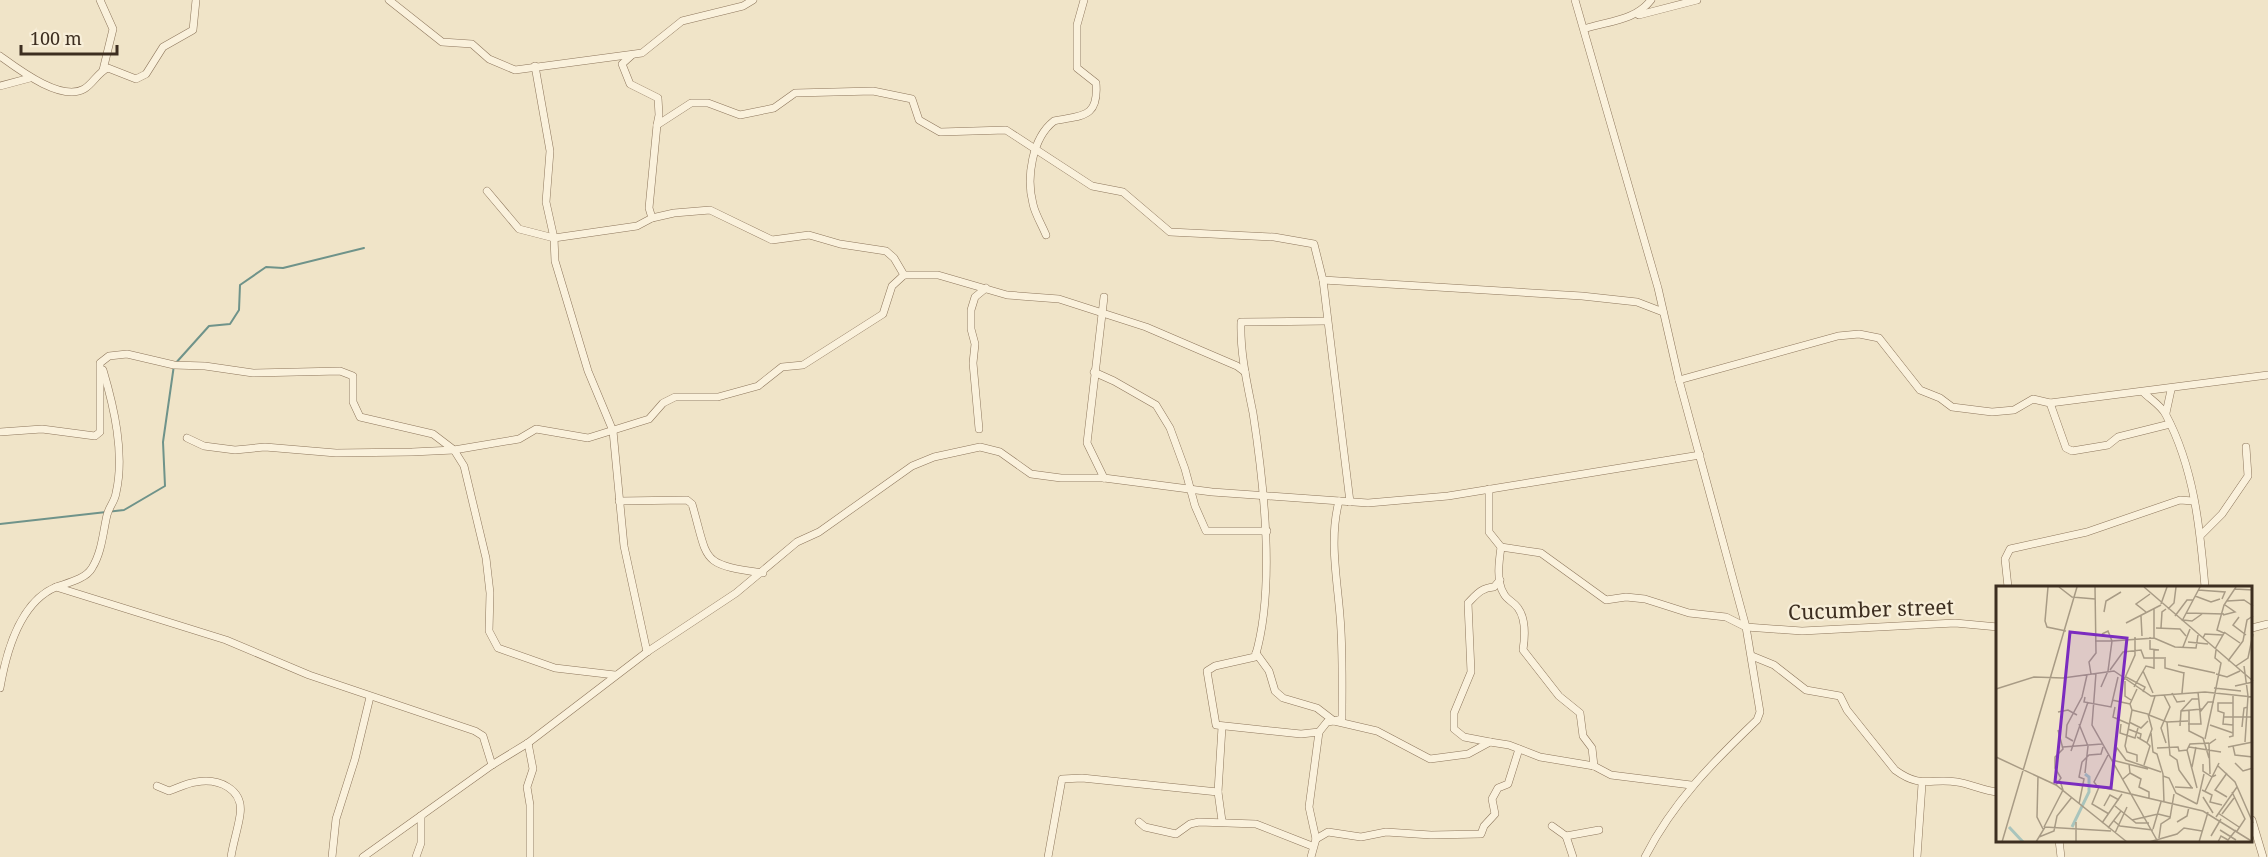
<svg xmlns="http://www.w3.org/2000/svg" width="2268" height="857" font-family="'Noto Serif',serif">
  <rect width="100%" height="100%" fill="#f0e4c8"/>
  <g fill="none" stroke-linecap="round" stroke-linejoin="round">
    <path stroke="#6f938a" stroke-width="2" d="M0,524L124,510L165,486L163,442L174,365L209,326L230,324L239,310L240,285L266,267L283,268L364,248"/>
    <defs>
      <g id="street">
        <path d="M100,0L113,29L103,70"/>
        <path d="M389,0L442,42L472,44L489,59L515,70L642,53L682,21L743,6L753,0"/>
        <path d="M1575,0L1658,288L1679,380L1746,627L1760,712L1757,720C1713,762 1673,802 1645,857"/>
        <path d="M1639,15L1697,0"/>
        <path d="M1584,29C1608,21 1635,21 1651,0"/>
        <path d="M632,55L622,64L630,84L658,98L659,115L657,125"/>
        <path d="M0,56C18,69 61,102 84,89C93,84 98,72 108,68L136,79L146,74L163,47L193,30L196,0"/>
        <path d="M535,66L550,151L546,202L554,238L555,261L588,371L613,431L624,546L647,652"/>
        <path d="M0,86L30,78"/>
        <path d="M487,191L519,229L554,238L637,226L652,218L674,213L710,210L772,240L809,235L840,244L886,251L894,258L904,275H938L1007,295L1059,299L1146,327L1237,366L1245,372"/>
        <path d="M652,218L649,208L657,125L691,103H708L740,115L774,108L795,93L873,91L912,99L919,120L940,132L1006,130L1092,186L1123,192L1170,232L1274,237L1314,244L1323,280L1582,296L1637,302L1663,312"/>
        <path d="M1046,235C1042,225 1035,214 1033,204C1026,178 1032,138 1054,121C1081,115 1099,119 1096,83L1077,68V25L1084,0"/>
        <path d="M1323,280L1350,502"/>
        <path d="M1327,321L1241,322C1240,353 1247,383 1253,413C1264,484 1276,588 1255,657L1215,666L1207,671L1216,725L1301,734L1319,732L1327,722L1334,721L1377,731L1430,759L1468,754L1490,742L1509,745L1540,757L1594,766L1611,775L1691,785"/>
        <path d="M1094,372L1114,381L1156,405L1170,428L1185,469L1195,506L1206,531H1267"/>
        <path d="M1679,380L1838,336L1859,334L1879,338L1920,390L1940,398L1952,407L1992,412L2014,410L2033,399L2050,403L2268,375"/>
        <path d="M2143,392C2150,399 2162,406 2166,415C2194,468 2200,528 2205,587"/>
        <path d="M2050,403L2066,448L2072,451L2108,445L2118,437L2170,424"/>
        <path d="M2166,413L2171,390"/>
        <path d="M979,429L973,363L975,344L971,329V310L975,297L986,288"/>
        <path d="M0,432L42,429L95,436L100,432V363L109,356L127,354L174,365L205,366L253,373L340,371L353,376V402L360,417L433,434L454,450L464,466L486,558L490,593L489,631L498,648L555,668L615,675"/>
        <path d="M187,438L204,446L235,450L265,447L336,453L412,452L454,450L519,439L536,429L588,438L649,419L663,403L675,397H718L758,386L782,367L803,365L883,314L892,286L904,275"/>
        <path d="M1104,478L1087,443L1104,297"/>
        <path d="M1489,489V532L1501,547C1499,561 1496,582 1504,594C1507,600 1514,602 1518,608C1526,619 1525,637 1523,650L1559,696L1580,713L1583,736L1592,748L1594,766"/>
        <path d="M619,501L687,500L692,504C709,562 699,564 763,573"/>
        <path d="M2201,535L2222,514L2248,476L2246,447"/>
        <path d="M1501,547L1541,553L1606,600L1626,597L1645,599L1689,613L1726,617L1746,627L1802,631L1955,623L1998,627"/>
        <path d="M56,587C67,583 86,579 92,568C102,552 103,532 107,515C109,507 115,501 116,493C125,454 114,407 103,370"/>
        <path d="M2008,587L2005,559L2010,549L2087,532L2180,500L2193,501"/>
        <path d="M2252,628L2268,624"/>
        <path d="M1256,653L1269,671L1275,691L1283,698L1317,708L1334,721L1342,719C1342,685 1343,650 1340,616C1337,577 1329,539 1339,501"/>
        <path d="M1752,656L1774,665L1806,690L1840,696L1847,710L1895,770C1921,789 1930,778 1957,782C1971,784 1984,791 1998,792"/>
        <path d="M0,688C6,653 20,602 56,587L226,640L309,675L475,731L483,736L492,765"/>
        <path d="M1222,727L1218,792L1222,821"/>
        <path d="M1490,742L1464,737L1454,729V713L1471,672L1468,603C1477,594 1481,588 1494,587L1500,580"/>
        <path d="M528,743L533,769L527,787L530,805V857"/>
        <path d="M157,786L169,791C178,788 187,783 196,782C219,778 244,789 240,815C238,829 233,843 231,857"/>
        <path d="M2252,820L2263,857"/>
        <path d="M1139,822L1145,827L1176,834L1190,824L1199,822L1256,824L1312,846"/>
        <path d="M1552,826L1566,836L1573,857"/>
        <path d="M1566,836L1599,830"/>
        <path d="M1316,839L1328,832L1361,837L1386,832L1431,835L1481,834L1484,826L1495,814L1492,799L1498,788L1508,784L1519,749"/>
        <path d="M2059,840L2061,857"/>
        <path d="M332,857L336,819L355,759L370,697"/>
        <path d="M363,857L492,765L528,743L647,652L736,593L797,542L819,532L912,466L934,457L980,447L1000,452L1031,474L1061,478H1104L1212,492L1368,503L1448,496L1700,455"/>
        <path d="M416,857L421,843V816"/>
        <path d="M1048,857L1062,779L1082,778L1218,792"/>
        <path d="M1311,857L1316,839L1309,807L1319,732"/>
        <path d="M1917,857L1922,784"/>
      </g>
    </defs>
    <use href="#street" stroke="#8d765c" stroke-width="8"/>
    <use href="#street" stroke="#faf1dc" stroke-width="7"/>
  </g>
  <g text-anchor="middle" stroke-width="4.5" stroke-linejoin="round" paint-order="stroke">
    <g font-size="21" fill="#3d2e20" stroke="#f7eed8">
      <text transform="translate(1871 610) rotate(-2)" y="7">Cucumber street</text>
    </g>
  </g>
  <g transform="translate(1996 586)">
    <rect width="256" height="256" fill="#f0e4c8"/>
    <path fill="none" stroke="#a9c4bc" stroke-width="3" d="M13,241L27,256M76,241L93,206V191L89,188"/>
    <path fill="none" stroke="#a89b85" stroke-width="1.5" d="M52,1L49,35L51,41L70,45M63,1L76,11L99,13M148,1L257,95M239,3L257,4M202,4L229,6L226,13M199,10L215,16L224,13M231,15L248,14L257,20M165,18L171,1M172,23L178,17L180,1M108,26L110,15L125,6M150,26L140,18L154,8M190,27L228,28M227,29L239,26L229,19M145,30L146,50M179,30L191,14H197M243,31L237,39L250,49M187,34L196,35L206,28M186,35L204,1M130,37L165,19M160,42L184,43L190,50M165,42L166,26L170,23M228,46L244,57M154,51V63L163,64M158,52L179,61L200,62L202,49M207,52L209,48L227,49M99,55H116L112,45L106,48M192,56L212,58M187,61L194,43M219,63L228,47L221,44L228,19L240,1M169,73V82L188,87M232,75L247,55L251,34L257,30M182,79L219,87M240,80L252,72L257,48M248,80L252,110M158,83V63M114,84L127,66L145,64L148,72H170M147,85L157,107M100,87L96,139L162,256M95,88L93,76L100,67L99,1M220,88L231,91L244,85M130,91L149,101L147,106M128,94L139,69V51M129,95V110L135,114M239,100L257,96M105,101L112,85L116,55L158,52V23M138,101L150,80L158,82M218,102L245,105M0,103L38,91L67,92L118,85L155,110L209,106L257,111M202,106L204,126M176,107L181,116L189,115M186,107L188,86M219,107L225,77L219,72L220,64M168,109L174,121L165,142L170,157M159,110L153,129L171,136L174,169L181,174L183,184L196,202M89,111L88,116L115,121L122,91M116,114L134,118M237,117H222V125L228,127L227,138L237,139M119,121L117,131L133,138M136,124L152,128L156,143L151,157L141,151M193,124V145L207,152L213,172M185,125L196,113H203M62,126L72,124L81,129M227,131H247L248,122L252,121M133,136L145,142L152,135M171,136L192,135M83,138L92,160L89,187M125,138L124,147L139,152L142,142M192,138H205L204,126L212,116H218M214,139L237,147M184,140L185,125L206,123M246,141L247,131H257M132,143L145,148L144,153M155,147L157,166L161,168L167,188L168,216M233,151L237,150V110M209,153L219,107M77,155L70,151L71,139L86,111L91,89M249,156L252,110M237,160L239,169L257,171M67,161L106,158M193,161L225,166M232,161L257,156M161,162L182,161L183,165L191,164L194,158L213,157M191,164L201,202M75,165L92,116M119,167L121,162L130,174L165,186M112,169L98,196L101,200L207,225L257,256M0,171L60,199L131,256M116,174L152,183M141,176V169L131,166L129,160L136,124L134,118L141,103M239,177L247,185L257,182M207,178V185L216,191L220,189M148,179L154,160L151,157M222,180L239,196L257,237M196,181L200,161M134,187L145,193L143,201L153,206V213M214,188L213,158L220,153M42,190L41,231L47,243M167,190L173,192L180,207L201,218M127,193L134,187L133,178M60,199L65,192L59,182V171L67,163L62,144M103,201L96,218L113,228M179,201L197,202M206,204L216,209L214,216L226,219M209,205L223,177M236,206L249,233L241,245M207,211L217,227M231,211L219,204L231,187M83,218L88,193L83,191L86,176L93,169L105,168L107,161M201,218L208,188M108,220L114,209L123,214M119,220L140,237H153M222,227L243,241M226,228L238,212M220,231L241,201M136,234L162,228L174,231M118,235L124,240L157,244M80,236V256M181,236L191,230L193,221M106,237L126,208M48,241L67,204L64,195M112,242L125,225M157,243L165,216M224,244L240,254M119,247L131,221M215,250L225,233M43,251L58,245L61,230L76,211M163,252L165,238L174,232L178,208M6,256L81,1M40,256L49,241L115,245M153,256L181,248L188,242L206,245M203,256L212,226M222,256L225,250L232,254L240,244"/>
    <path fill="#7b2cbf" fill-opacity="0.15" stroke="#7b2cbf" stroke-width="3" d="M74,46L131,52L115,202L59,196Z"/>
    <rect width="256" height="256" fill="none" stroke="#3d2e20" stroke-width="3"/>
  </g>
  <path d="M21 45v9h96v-9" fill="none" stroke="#3d2e20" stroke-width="3"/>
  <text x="30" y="45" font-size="18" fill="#3d2e20" stroke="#f7eed8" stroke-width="4.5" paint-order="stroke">100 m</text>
</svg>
